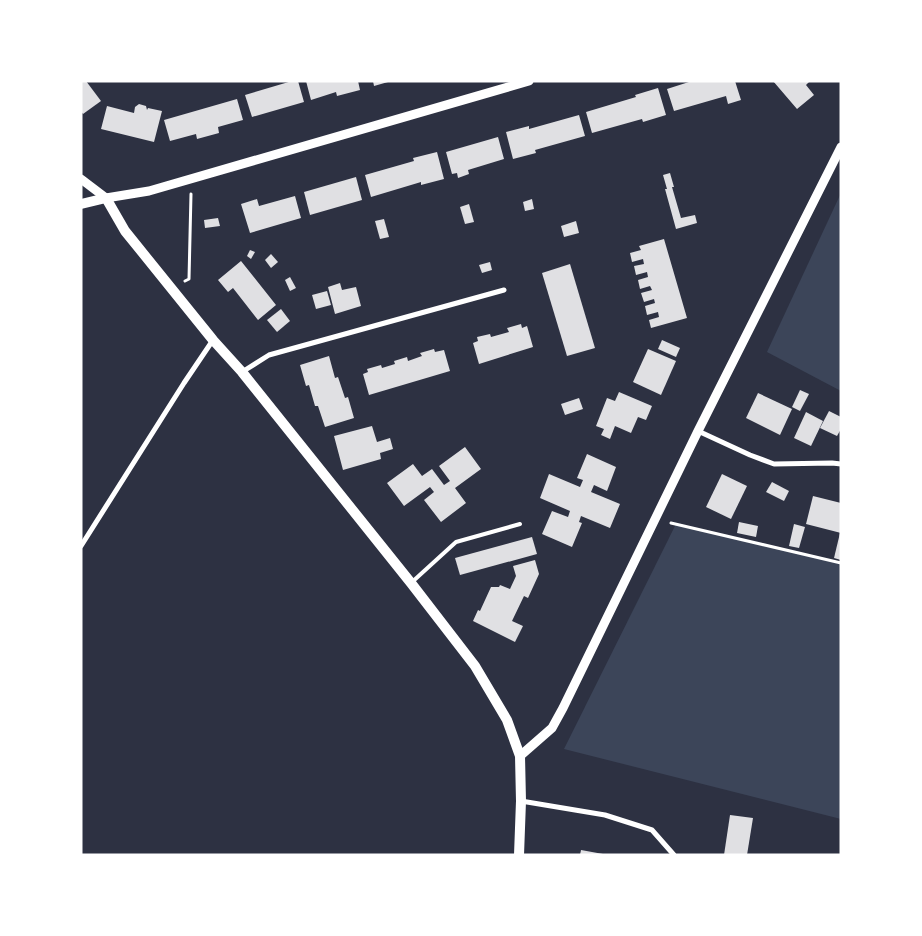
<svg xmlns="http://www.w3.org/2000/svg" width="922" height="936" font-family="Arial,sans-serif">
  <rect width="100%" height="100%" fill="#2d3142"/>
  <g fill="#3c4559">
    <path d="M841,193V391L767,352Z"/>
    <path d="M676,524L841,563V819L564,749Z"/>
  </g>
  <g fill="#e0e0e3">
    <path d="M81,81H86L101,101L83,114L81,111Z"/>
    <path d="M292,81H298L304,102L252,117L245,95Z"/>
    <path d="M306,81H358L360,90L337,96L336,92L311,100Z"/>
    <path d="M373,81H388V82L374,86Z"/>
    <path d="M692,81H735L741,100L728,104L726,96L674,111L667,89Z"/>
    <path d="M773,81H810L806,85L814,95L797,109Z"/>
    <path d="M658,88L666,115L643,122L642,119L592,133L586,112L636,97L635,95Z"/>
    <path d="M237,99L243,120L218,127L219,133L197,139L196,134L170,141L164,120Z"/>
    <path d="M139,104L146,106L147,110L148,108L162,111L154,142L101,129L107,106L134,113L135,107Z"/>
    <path d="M579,115L585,136L535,150L536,153L513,159L506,132L529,126V129Z"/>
    <path d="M498,137L504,159L468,170L469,174L458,178L457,173L452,174L446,152Z"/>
    <path d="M437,152L444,179L421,185V182L371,197L365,175L414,161L413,158Z"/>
    <path d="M670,173L674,187H672L681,218L695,215L697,223L676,229L665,189H667L663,175Z"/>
    <path d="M356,177L362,200L310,215L304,192Z"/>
    <path d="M295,196L301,218L250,233L241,204L257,199L259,206Z"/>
    <path d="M532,199L534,209L525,211L523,202Z"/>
    <path d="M469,204L474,222L465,224L460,207Z"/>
    <path d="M218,218L220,226L205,228L204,220Z"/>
    <path d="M384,219L389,237L380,239L375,221Z"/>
    <path d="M576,221L579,233L564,237L561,226Z"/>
    <path d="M664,239L687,318L651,328L649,320L659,317L658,312L647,315L645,306L655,303L654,299L644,302L641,293L652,290L650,286L640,289L638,280L648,277L647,272L636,275L634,266L644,264L643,259L632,262L630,253L641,250L639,246Z"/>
    <path d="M250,250L255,252L251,259L247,256Z"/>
    <path d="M271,254L278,262L271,268L265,260Z"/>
    <path d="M241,261L276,305L258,320L233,288L228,292L218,280Z"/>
    <path d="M490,262L492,270L482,273L479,265Z"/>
    <path d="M570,264L595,348L567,356L542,273Z"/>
    <path d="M290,277L296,288L290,291L285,280Z"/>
    <path d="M340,283L342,290L356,287L361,306L335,314L328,287Z"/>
    <path d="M327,291L331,305L316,309L312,295Z"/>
    <path d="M281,309L290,321L277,332L267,320Z"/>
    <path d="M521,324L522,328L527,326L533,347L479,364L473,343L478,341L477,337L490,334L491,337L509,332L507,328Z"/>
    <path d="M662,340L680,348L676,357L658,349Z"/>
    <path d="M434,349L435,352L444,350L450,371L369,395L363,374L368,372L367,369L381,365L382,368L395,364L394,361L407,357L408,361L422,356L420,353Z"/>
    <path d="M648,349L676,361L661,395L633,382Z"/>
    <path d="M329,356L335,378L338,377L345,398L348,397L354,418L325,427L318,406H315L309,385L306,386L300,365Z"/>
    <path d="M800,390L809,394L800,411L792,407Z"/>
    <path d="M619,392L652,406L646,420L638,417L631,433L615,426L610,439L601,435L604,429L596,426L607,398L615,401Z"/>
    <path d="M758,393L792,409L780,435L746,418Z"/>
    <path d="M579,398L583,409L565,415L561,404Z"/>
    <path d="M829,411L841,417V429L837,436L820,428Z"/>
    <path d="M806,412L823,421L811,446L794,438Z"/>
    <path d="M372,426L377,442L390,438L393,449L380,453L381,459L343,470L334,436Z"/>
    <path d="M465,447L481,469L455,488L466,503L441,522L424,500L434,492L430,487L404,506L387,483L413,464L422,476L432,469L444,485L450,481L439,466Z"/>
    <path d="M587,454L616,467L607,491L594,485L591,492L620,504L610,528L581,516L579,522L582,523L572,547L542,534L552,511L568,517L570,511L540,498L549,474L580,487L583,480L577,478Z"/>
    <path d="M722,474L747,486L731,519L706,507Z"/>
    <path d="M772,482L789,491L784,501L766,492Z"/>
    <path d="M813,496L841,503V533L806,524Z"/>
    <path d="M739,522L758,526L756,537L737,533Z"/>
    <path d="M794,524L805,527L799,548L789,546Z"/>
    <path d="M840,533H841V560L834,558Z"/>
    <path d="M532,537L537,554L460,575L455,558Z"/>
    <path d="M535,560L539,574L528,598L524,596L512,621L523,626L515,642L473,621L478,610L480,611L491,587H499L500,585L510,589L516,576L513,566Z"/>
    <path d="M730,815L753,818L747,855H724Z"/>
    <path d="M581,850L603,854V855H580Z"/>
  </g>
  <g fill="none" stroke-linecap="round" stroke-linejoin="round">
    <g stroke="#fff" stroke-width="3">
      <path d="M185,281L189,279L191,194"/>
      <path d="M671,523L841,563"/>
    </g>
    <path stroke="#fff" stroke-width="4" d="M411,583L456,542L520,524"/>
    <g stroke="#fff" stroke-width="5">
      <path d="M242,372L269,355L504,290"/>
      <path d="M698,431L750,455L774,464L832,463L841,464"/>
      <path d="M81,546L184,383L213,340"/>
      <path d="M521,801L605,815L652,830L674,855"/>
    </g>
    <g stroke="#fff" stroke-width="9">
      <path d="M81,179L106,198L149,191L529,81"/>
      <path d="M520,756L552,728L563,708L698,431L841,147"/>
    </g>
    <path stroke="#fff" stroke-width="10" d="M81,204L106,198L125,231L213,340L242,372L411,583L475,666L507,720L520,756L521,801L519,855"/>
  </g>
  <rect width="922" height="936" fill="none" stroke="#ffffff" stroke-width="165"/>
</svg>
